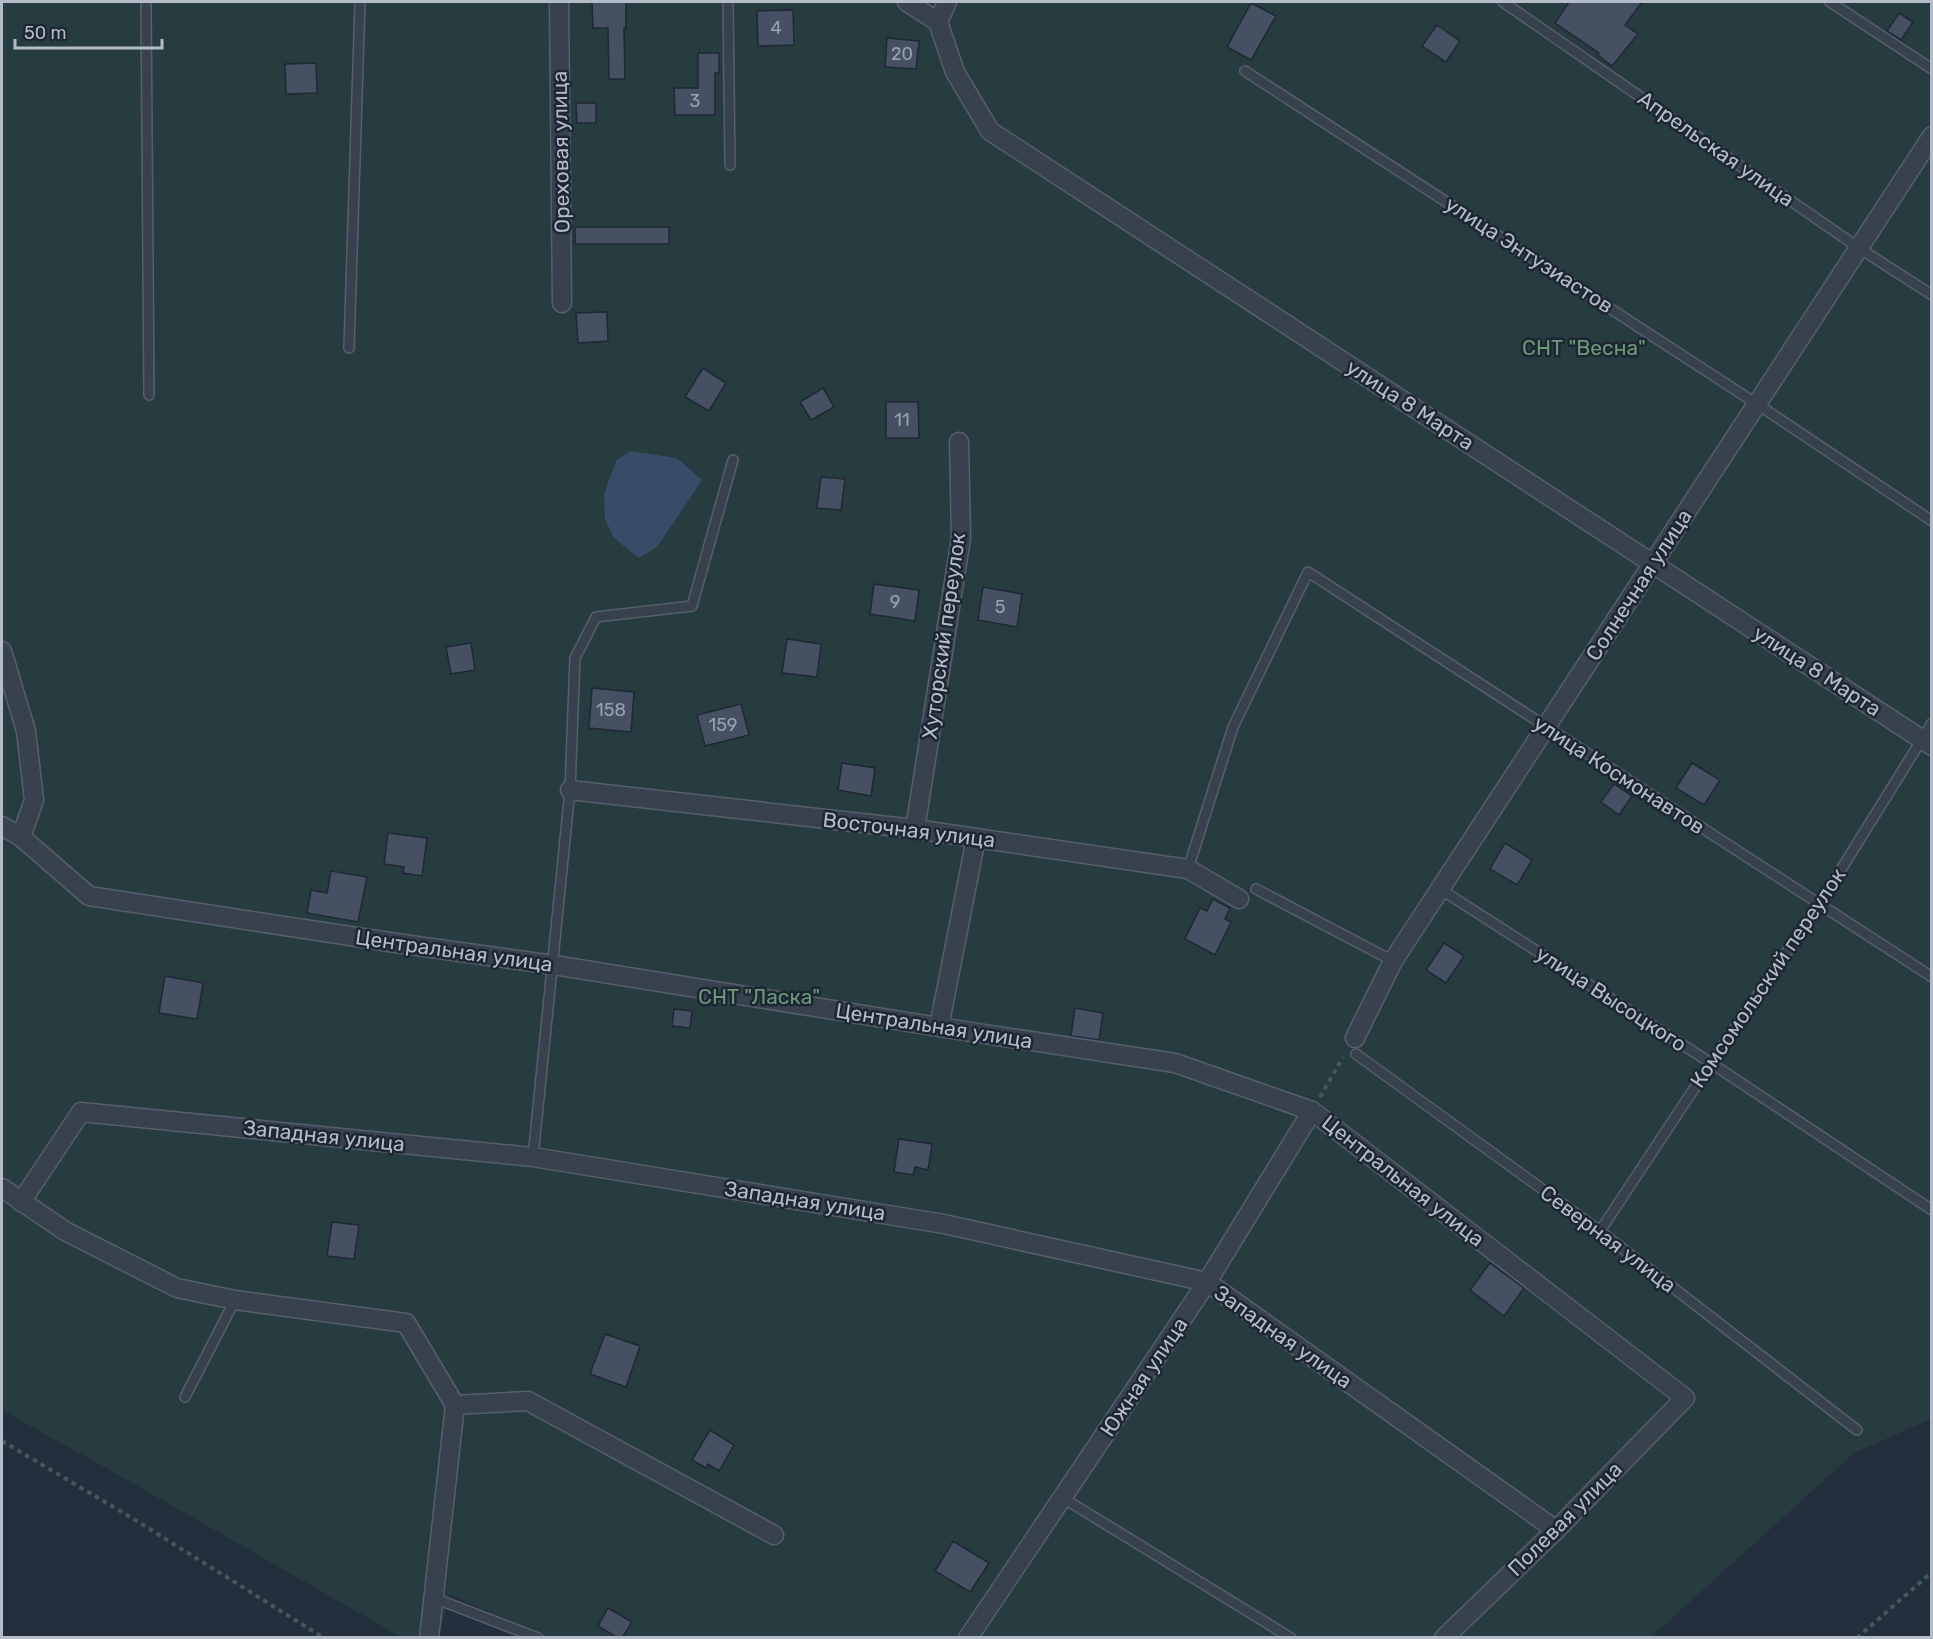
<svg xmlns="http://www.w3.org/2000/svg" width="1933" height="1639" font-family="Rubik,sans-serif">
  <rect width="100%" height="100%" fill="#242f3e"/>
  <path fill="#263c3f" d="M2,2H1931V1419L1854,1453L1651,1637L548,1638L450,1594L439,1637H401L129,1481L2,1410Z"/>
  <path fill="#394c67" d="M630,451L677,458L702,480L657,547L639,558L614,538L605,519L604,494L616,461Z"/>
  <g fill="#455162" stroke="#1f2835" stroke-width="1.5">
    <path d="M592,2H626V28H624L625,79H609L608,28H593Z"/>
    <path d="M1569,2H1642L1625,25L1638,34L1612,66L1598,55L1599,53L1555,23Z"/>
    <path d="M1251,3L1276,16L1251,60L1227,47Z"/>
    <path d="M793,10L794,45L758,46L757,11Z"/>
    <path d="M1899,13L1913,22L1901,40L1887,31Z"/>
    <path d="M1437,25L1460,41L1446,62L1422,46Z"/>
    <path d="M887,38L919,41L916,69L885,67Z"/>
    <path d="M698,53H719V73H715V115H675L674,88H698Z"/>
    <path d="M316,63L317,93L286,94L285,64Z"/>
    <path d="M576,103H596V123H577Z"/>
    <rect x="575" y="227" width="94" height="17"/>
    <path d="M607,312L608,341L578,343L576,313Z"/>
    <path d="M703,368L726,383L709,411L685,397Z"/>
    <path d="M823,388L834,407L811,420L800,402Z"/>
    <path d="M886,402H918L919,438H886Z"/>
    <path d="M821,477L845,479L841,510L817,508Z"/>
    <path d="M874,584L919,590L915,621L870,614Z"/>
    <path d="M983,587L1022,594L1017,627L978,620Z"/>
    <path d="M787,639L821,644L817,677L782,673Z"/>
    <path d="M471,643L475,670L451,674L446,647Z"/>
    <path d="M592,688L634,692L631,732L589,728Z"/>
    <path d="M741,704L749,735L705,746L697,715Z"/>
    <path d="M842,763L875,768L871,796L838,790Z"/>
    <path d="M1692,763L1720,780L1704,805L1676,788Z"/>
    <path d="M1614,784L1632,796L1619,815L1601,802Z"/>
    <path d="M388,833L427,838L422,876L403,873L404,867L384,864Z"/>
    <path d="M1505,843L1532,860L1517,885L1490,869Z"/>
    <path d="M331,871L367,877L358,922L307,913L311,890L327,893Z"/>
    <path d="M1213,899L1230,908L1225,919L1231,922L1215,955L1185,939L1200,908L1207,911Z"/>
    <path d="M1444,943L1464,956L1446,983L1426,970Z"/>
    <path d="M165,976L203,983L197,1019L159,1013Z"/>
    <path d="M1075,1008L1103,1013L1099,1040L1071,1036Z"/>
    <path d="M674,1009L692,1011L690,1028L672,1026Z"/>
    <path d="M899,1139L932,1144L928,1170L915,1167L913,1175L894,1172Z"/>
    <path d="M332,1222L359,1225L354,1259L327,1256Z"/>
    <path d="M1490,1263L1524,1288L1504,1316L1470,1290Z"/>
    <path d="M605,1334L640,1346L626,1387L590,1374Z"/>
    <path d="M710,1430L734,1445L719,1471L708,1464L706,1468L692,1460Z"/>
    <path d="M953,1541L989,1563L970,1592L935,1571Z"/>
    <path d="M608,1608L632,1622L622,1638H618L598,1626Z"/>
  </g>
  <g fill="none" stroke-linecap="round" stroke-linejoin="round">
    <defs>
      <g id="service">
        <path d="M146,2L149,395"/>
        <path d="M728,2L730,165"/>
        <path d="M1503,2L1859,248L1932,295"/>
        <path d="M1830,2L1932,69"/>
        <path d="M1245,71L1757,404L1932,521"/>
        <path d="M349,348L360,2"/>
        <path d="M1188,869L1233,727L1308,572L1932,977"/>
        <path d="M1256,889L1393,961"/>
        <path d="M1440,889L1711,1063L1932,1210"/>
        <path d="M1356,1054L1600,1231L1857,1430"/>
        <path d="M533,1157L570,790L575,658L596,617L692,606L733,460"/>
        <path d="M1600,1231L1711,1063L1819,905L1932,723"/>
        <path d="M185,1397L235,1300"/>
        <path d="M1063,1498L1291,1638"/>
        <path d="M434,1598L538,1638"/>
      </g>
      <g id="minor">
        <path d="M559,2L562,303"/>
        <path d="M907,2L938,22"/>
        <path d="M938,22L955,72L990,131L1932,746"/>
        <path d="M938,22L947,2"/>
        <path d="M2,651L26,731L34,800L21,837"/>
        <path d="M570,790L915,829L1188,869L1239,899"/>
        <path d="M2,826L21,837L89,896L396,943L554,965L939,1027L1175,1063L1312,1111L1685,1398L1556,1530L1444,1638"/>
        <path d="M915,829L961,538L959,442"/>
        <path d="M939,1027L976,838"/>
        <path d="M1355,1038L1393,961L1932,136"/>
        <path d="M2,1188L65,1231L177,1288L235,1300L406,1323L455,1405L429,1638"/>
        <path d="M21,1202L81,1112L533,1157L944,1224L1207,1282L1556,1530"/>
        <path d="M455,1405L528,1401L774,1535"/>
        <path d="M968,1638L1207,1282L1312,1111"/>
      </g>
    </defs>
    <use href="#service" stroke="#565f6c" stroke-width="12"/>
    <use href="#minor" stroke="#565f6c" stroke-width="21"/>
    <g stroke="#44595c" stroke-width="4" stroke-dasharray="4.5 4.5" stroke-linecap="butt">
      <path d="M1320,1097L1343,1057"/>
      <path d="M2,1441L132,1518L324,1638"/>
      <path d="M1857,1638L1932,1572"/>
    </g>
    <use href="#service" stroke="#38414e" stroke-width="9"/>
    <use href="#minor" stroke="#38414e" stroke-width="18"/>
  </g>
  <g text-anchor="middle" stroke-width="5" stroke-linejoin="round" paint-order="stroke">
    <g font-size="18" fill="#98a1af">
      <text x="776" y="34">4</text>
      <text x="902" y="60">20</text>
      <text x="695" y="107">3</text>
      <text x="902" y="426">11</text>
      <text x="895" y="608">9</text>
      <text x="1000" y="613">5</text>
      <text x="611" y="716">158</text>
      <text x="723" y="731">159</text>
    </g>
    <g font-size="21" fill="#b4bcc9" stroke="#1d2633">
      <text transform="translate(1716 149) rotate(35)" y="7">Апрельская улица</text>
      <text transform="translate(561 152) rotate(-91)" y="7">Ореховая улица</text>
      <text transform="translate(1529 255) rotate(33)" y="7">улица Энтузиастов</text>
      <text transform="translate(1410 405) rotate(33)" y="7">улица 8 Марта</text>
      <text transform="translate(1639 585) rotate(-57)" y="7">Солнечная улица</text>
      <text transform="translate(944 636) rotate(-82)" y="7">Хуторский переулок</text>
      <text transform="translate(1817 671) rotate(33)" y="7">улица 8 Марта</text>
      <text transform="translate(1619 775) rotate(33)" y="7">улица Космонавтов</text>
      <text transform="translate(909 830) rotate(7)" y="7">Восточная улица</text>
      <text transform="translate(454 951) rotate(8)" y="7">Центральная улица</text>
      <text transform="translate(1768 978) rotate(-56)" y="7">Комсомольский переулок</text>
      <text transform="translate(1611 999) rotate(33)" y="7">улица Высоцкого</text>
      <text transform="translate(934 1026) rotate(9)" y="7">Центральная улица</text>
      <text transform="translate(324 1136) rotate(6)" y="7">Западная улица</text>
      <text transform="translate(1403 1181) rotate(38)" y="7">Центральная улица</text>
      <text transform="translate(805 1201) rotate(9)" y="7">Западная улица</text>
      <text transform="translate(1608 1239) rotate(37)" y="7">Северная улица</text>
      <text transform="translate(1283 1337) rotate(35)" y="7">Западная улица</text>
      <text transform="translate(1144 1377) rotate(-56)" y="7">Южная улица</text>
      <text transform="translate(1565 1519) rotate(-45)" y="7">Полевая улица</text>
    </g>
    <g font-size="21" fill="#6b9a76" stroke="#1d2633">
      <text x="1584" y="355">СНТ "Весна"</text>
      <text x="759" y="1004">СНТ "Ласка"</text>
    </g>
  </g>
  <rect width="1933" height="1639" fill="none" stroke="#b4bcc9" stroke-width="6"/>
  <path d="M15 39v9h147v-9" fill="none" stroke="#b4bcc9" stroke-width="3"/>
  <text x="24" y="39" font-size="18" fill="#b4bcc9" stroke="#1d2633" stroke-width="4.5" paint-order="stroke">50 m</text>
</svg>
